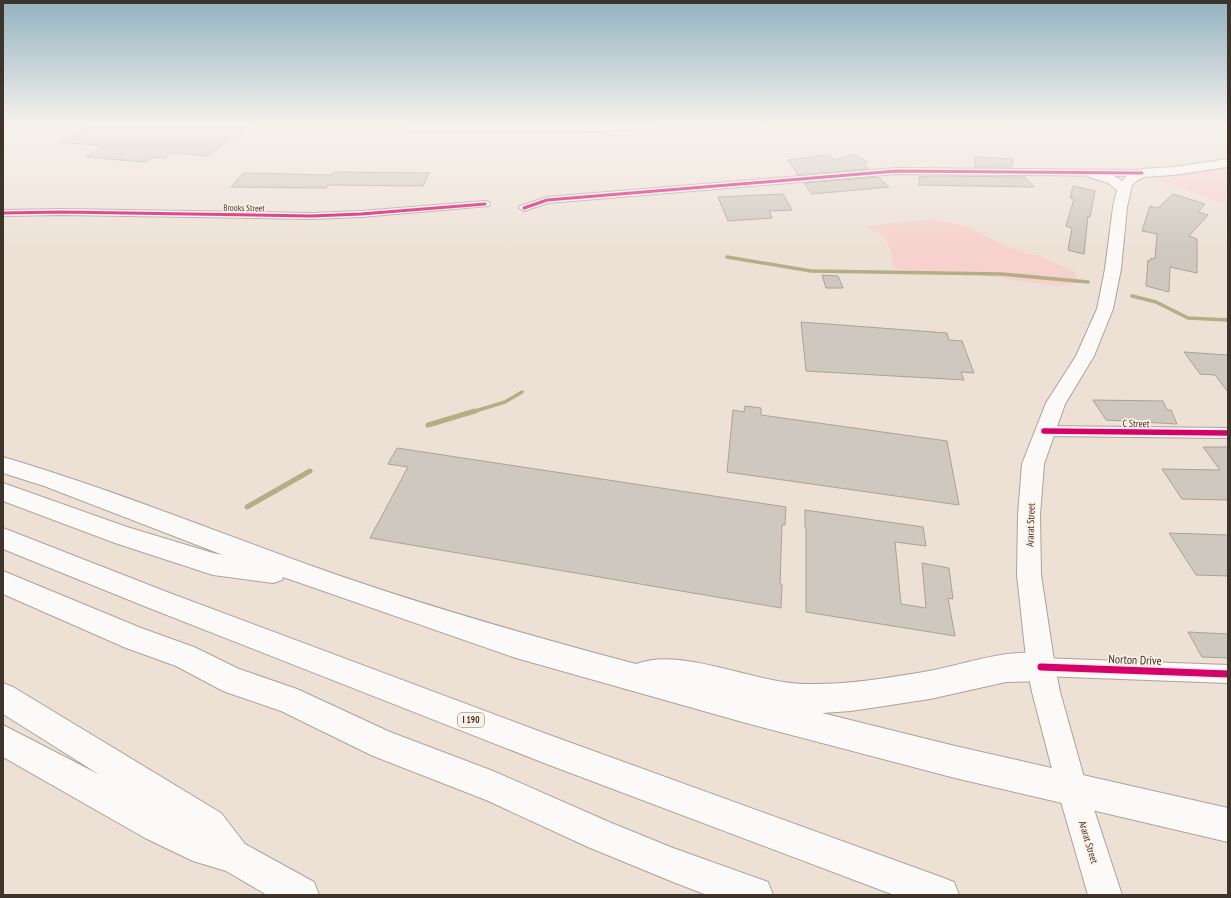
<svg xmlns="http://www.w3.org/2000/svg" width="1231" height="898" font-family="'PT Sans Narrow',sans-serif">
  <rect width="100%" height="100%" fill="#ede1d6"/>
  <g fill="#f7d1cd">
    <path d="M1228,169V205L1154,178Z"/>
    <path d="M931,219L970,227L1005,246L1031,255H1038L1075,272L1077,280L1071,285L1056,286L966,273L919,272L896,269L892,263C894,253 887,238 878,233C873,230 871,230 867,226Z"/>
  </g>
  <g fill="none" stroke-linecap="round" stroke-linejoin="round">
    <g stroke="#b3af83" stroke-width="3.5">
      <path d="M727,257L811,271L1001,274L1088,282"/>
      <path d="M1132,296L1156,302L1188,318L1228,320"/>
      <path d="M472,412L505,402L522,392"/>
    </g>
    <g stroke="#b3af83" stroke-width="5">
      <path d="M428,425L475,411"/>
      <path d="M247,507L310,471"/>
    </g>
  </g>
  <g fill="#cfc8be" stroke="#aaa298">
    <path d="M91,125H249L207,156L171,153L164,158L153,157L145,162L86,157L104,146L61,142Z"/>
    <path d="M853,154L868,162L863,164L869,169L798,175L788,160L828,155L835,160Z"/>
    <path d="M975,157L1013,159L1012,167H975Z"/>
    <path d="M333,172L429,173L423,186L328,185L326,188L231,187L243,173L331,175Z"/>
    <path d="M934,176L1025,177L1034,187L919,185V177Z"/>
    <path d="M878,177L889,187L812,194L804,183Z"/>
    <path d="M1073,186L1095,191L1090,217L1088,216L1084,254L1068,250L1072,228L1066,226L1074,199L1070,198Z"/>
    <path d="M783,194L792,210L769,211L772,218L728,221L718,197Z"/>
    <path d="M1173,194L1205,204L1198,212L1208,215L1189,236L1197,239V273L1170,267L1169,292L1146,286L1148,260L1150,261L1151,258L1155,259L1157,234L1142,231L1150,206L1158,208Z"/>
    <path d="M822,275L838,276L843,288H826Z"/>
    <path d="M801,322L947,333L949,340L962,341L974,373L961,372L964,380L806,371Z"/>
    <path d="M1184,352L1228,355V392L1215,375L1200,374Z"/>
    <path d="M1093,400L1163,401L1167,410H1171L1177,424L1106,420Z"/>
    <path d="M745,406L761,408V415L947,441L959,505L727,472L733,410L744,412Z"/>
    <path d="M1203,447H1228V500L1182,499L1162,469L1220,470Z"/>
    <path d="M397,448L786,507L785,525H782L780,584H782L781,608L370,538L408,467L388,464Z"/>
    <path d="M805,510L923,527L926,546L895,542L901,604L926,608L922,563L949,568L953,599L948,598L955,636L806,612V528H805Z"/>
    <path d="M1169,533L1228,535V576L1196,575Z"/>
    <path d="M1188,632L1228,634V658L1202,657Z"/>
  </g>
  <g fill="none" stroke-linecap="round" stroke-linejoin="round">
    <defs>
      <g id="street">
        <path d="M612,125H661L657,128L581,132H406L402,129L406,126H581Z"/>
        <path d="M896,168L1142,170L1147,173L1142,176L896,174L548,203L524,211L519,208L520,206L547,197Z"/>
        <path d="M485,201L489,202L490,204L489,206L361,217L311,219L62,215L3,216V210L62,209L311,213L361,211Z"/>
        <path d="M1044,426L1228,428V438L1044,436L1039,435L1037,431L1039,427Z"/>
        <path d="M1041,658L1228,665V683L1041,676L1034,674L1031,667L1034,660Z"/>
      </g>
      <path id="secondary" d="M1228,159V167L1173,175L1144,177L1138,180L1132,185L1127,207L1121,269L1113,309L1094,356L1065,404L1044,464L1040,515L1041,575L1055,667L1060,692L1087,788L1122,895H1088L1057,788L1032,692L1027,667L1017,575L1018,515L1022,464L1046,403L1076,356L1097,309L1105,269L1113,207L1117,190L1108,183L1089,177L1087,174L1089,171C1099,169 1114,175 1122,181L1128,174L1142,169L1173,167Z"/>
      <g id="highway">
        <path d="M3,457C108,488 209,529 312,566C418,604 527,635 636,664C681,646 756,684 806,684C847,685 888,678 929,671C964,665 1018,644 1051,657L1055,667L1051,677L1041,681L1006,682L930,699L851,711L822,713L955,746L1228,808V842L955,778L746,723L516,658L283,577L282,580L273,583L213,575L115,543L3,501V483L127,527L213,553L223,555L44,486L3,473Z"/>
        <path d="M3,528L167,592L544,733L941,877L954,882L959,895H894L544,763L149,608L3,549Z"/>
        <path d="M3,571L141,628L194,647L239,669L297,689L390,732L493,771L609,822L673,848L768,882L773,895H707L673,882L588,847L486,800L373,756L281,711L223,691L176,666L126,648L3,594Z"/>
        <path d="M3,683L13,687L221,813L245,844L314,882L319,895H267L226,871L193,861L145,838L3,757V725L100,775L3,714Z"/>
      </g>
    </defs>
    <use href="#street" stroke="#aca29a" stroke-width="2"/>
    <use href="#secondary" stroke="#aca29a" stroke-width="2"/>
    <use href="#highway" stroke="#aca29a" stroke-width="2"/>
    <use href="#street" fill="#fcfaf9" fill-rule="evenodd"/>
    <use href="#secondary" fill="#fcfaf9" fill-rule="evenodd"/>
    <use href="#highway" fill="#fcfaf9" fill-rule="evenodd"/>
    <defs>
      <g id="cycleway-far2">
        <path d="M524,208L547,200L896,171L1142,173"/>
        <path d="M3,213L62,212L311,216L361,214L485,204"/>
      </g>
      <path id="cycleway-far1" d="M1044,431L1228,433"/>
      <path id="cycleway" d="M1041,667L1228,674"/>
    </defs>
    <use href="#cycleway-far2" stroke="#fdefe3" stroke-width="4.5"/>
    <use href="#cycleway-far1" stroke="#fdefe3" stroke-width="8"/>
    <use href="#cycleway" stroke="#fdefe3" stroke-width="10"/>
    <use href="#cycleway-far2" stroke="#d6006c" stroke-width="3"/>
    <use href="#cycleway-far1" stroke="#d6006c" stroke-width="5.5"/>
    <use href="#cycleway" stroke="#d6006c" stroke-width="7"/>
  </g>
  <linearGradient id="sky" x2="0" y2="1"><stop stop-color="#93b2c0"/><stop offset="0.5" stop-color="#f7f2ed"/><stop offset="1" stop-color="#f7f2ed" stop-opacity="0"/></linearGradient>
  <rect width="1231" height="251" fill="url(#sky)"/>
  <g text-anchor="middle" stroke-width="3.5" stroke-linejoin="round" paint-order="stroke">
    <g font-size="9" fill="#3d342c" stroke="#fdefe3">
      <text transform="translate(244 208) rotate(1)" y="3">Brooks Street</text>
    </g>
    <rect fill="#fdefe3" stroke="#776c63" stroke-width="1" x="458" y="713" width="26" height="14" rx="3"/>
    <g font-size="9" font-weight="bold" fill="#3d342c">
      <text x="471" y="723">I 190</text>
    </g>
    <g font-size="10" fill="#3d342c" stroke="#fdefe3">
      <text transform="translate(1136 423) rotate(1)" y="4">C Street</text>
      <text transform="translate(1030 525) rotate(-88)" y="4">Ararat Street</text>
      <text transform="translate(1089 842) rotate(73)" y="4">Ararat Street</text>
    </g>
    <g font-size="12" fill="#3d342c" stroke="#fdefe3">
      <text transform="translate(1135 660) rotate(2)" y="4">Norton Drive</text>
    </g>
  </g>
  <rect width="1231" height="898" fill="none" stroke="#3d342c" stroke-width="8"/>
</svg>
